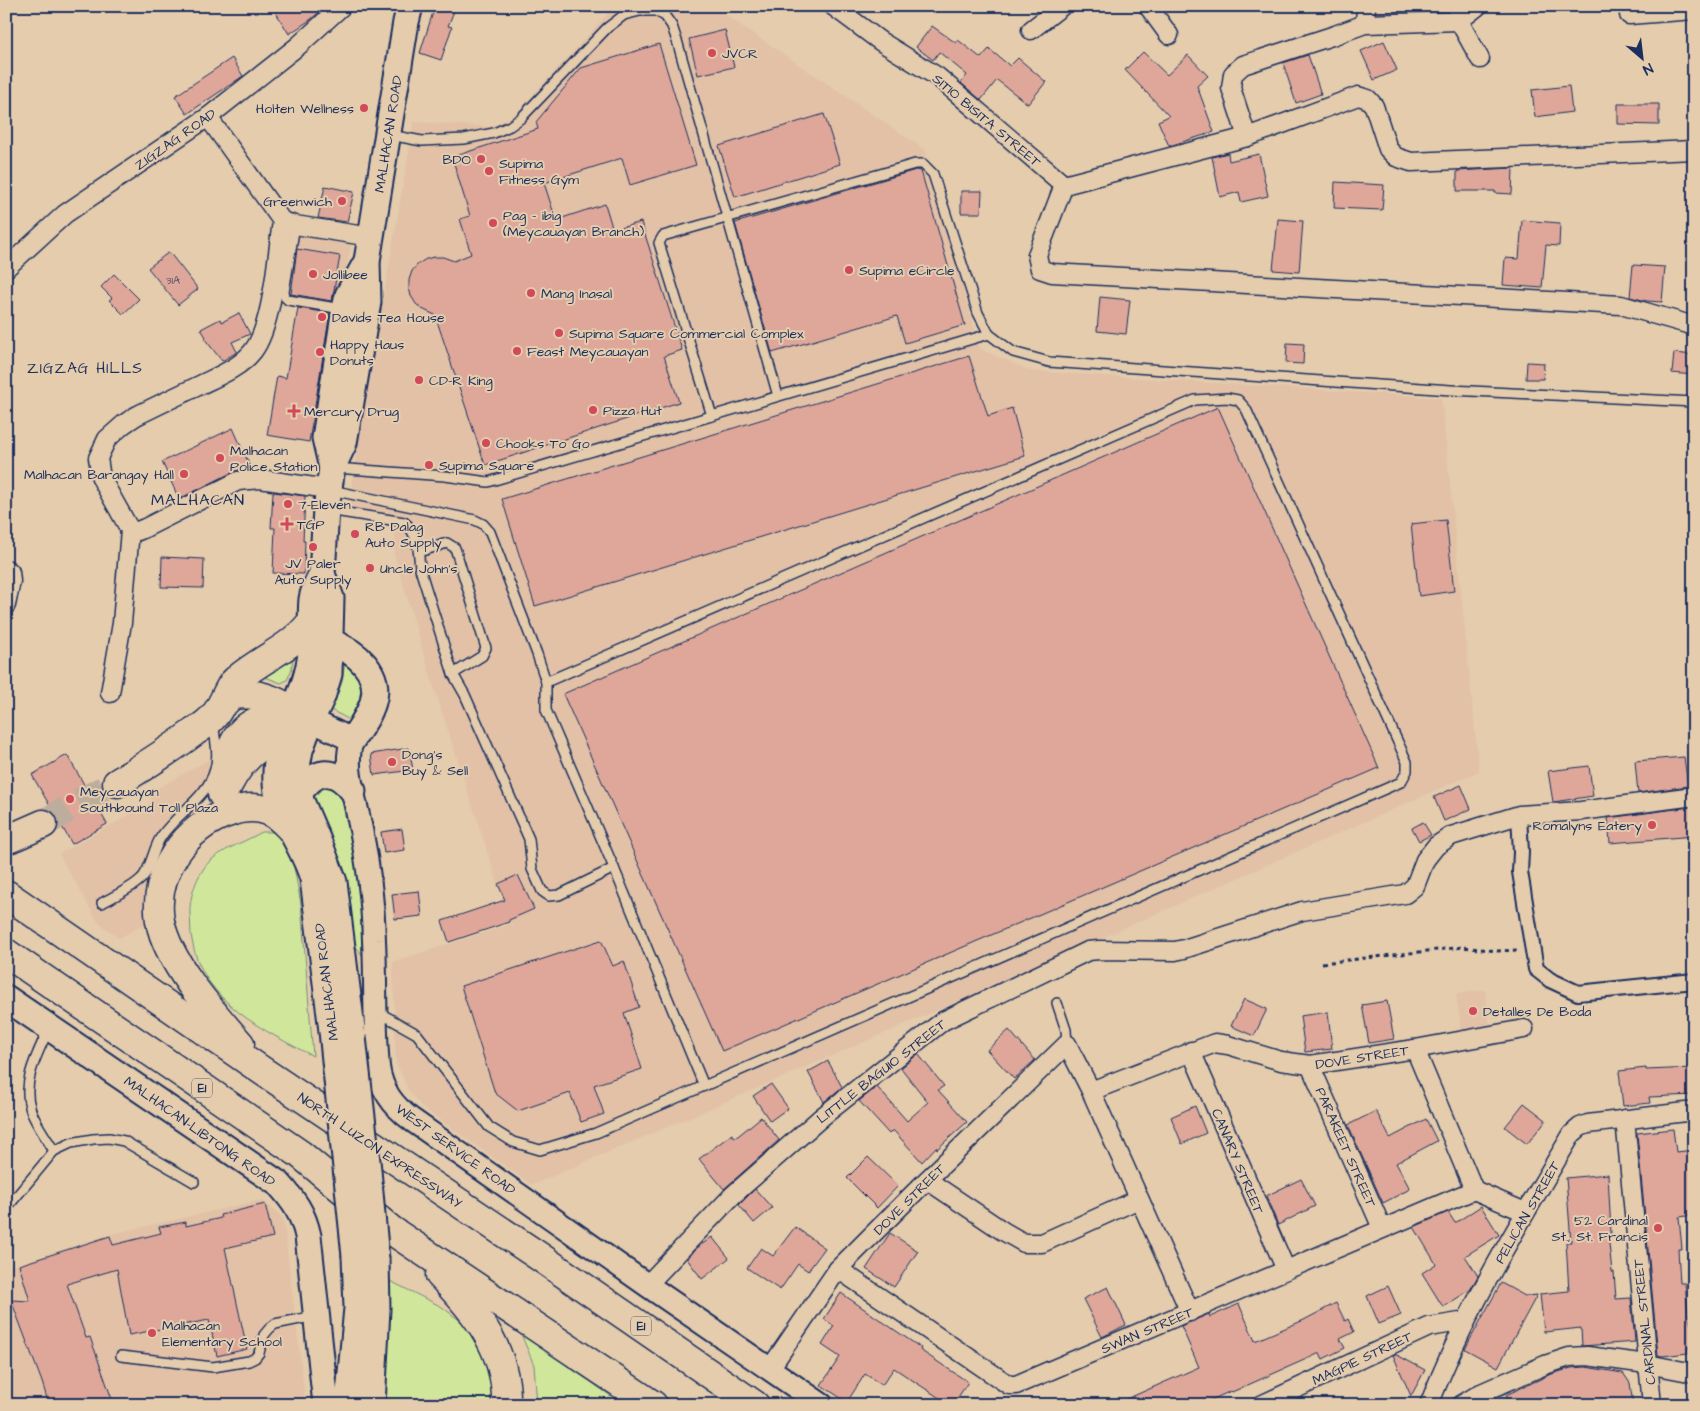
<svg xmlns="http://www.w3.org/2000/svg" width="1700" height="1411" font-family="'Architects Daughter',sans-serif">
  <rect width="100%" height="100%" fill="#e4ccad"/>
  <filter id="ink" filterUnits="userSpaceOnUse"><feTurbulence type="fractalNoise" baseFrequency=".02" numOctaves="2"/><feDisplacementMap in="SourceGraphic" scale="10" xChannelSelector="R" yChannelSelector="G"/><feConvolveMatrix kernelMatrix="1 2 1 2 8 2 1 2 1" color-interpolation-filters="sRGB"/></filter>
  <g filter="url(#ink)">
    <g fill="#e2c1a7">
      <path d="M615,6H712L925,150L980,349L1030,371L1441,398L1479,771L982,991L532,1185L422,1107L409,1091L396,1062L393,962L511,924L433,684L394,553L396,526L351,519L352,480L414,122L491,127L515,115Z"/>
      <path d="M289,233L351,244L337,312L277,305Z"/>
      <path d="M224,751L221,768L203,803L175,831L165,853L152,920L119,938L98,922L59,854L149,804L155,790Z"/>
      <path d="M1485,990L1490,1029L1462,1033L1456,994Z"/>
      <path d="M262,1200L283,1218L305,1398L285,1405H6V1268L112,1234Z"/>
    </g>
    <g fill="#d0e69b" stroke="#768a7c">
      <path d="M294,654L291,671L287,680L281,683L260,675Z"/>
      <path d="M346,655L366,678L359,718L350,720L331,710L342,682Z"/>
      <path d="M326,783L345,795L360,886L362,955L355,945L346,896L336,855L314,800L316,788Z"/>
      <path d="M262,832H274L283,837L293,862L301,904L313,1056C264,1031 202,1001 192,940C190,932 191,922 190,914C189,895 199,868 215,857C227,848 248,840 262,832Z"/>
      <path d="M388,1280L442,1307L467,1326L487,1346L500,1405H384Z"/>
      <path d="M521,1334L624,1405H537L534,1365Z"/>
    </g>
    <g fill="#dfa799" stroke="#1b2f5e">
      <path d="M272,6H326L310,20L289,34Z"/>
      <path d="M435,6H456L448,26L452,27L441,60L420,53Z"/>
      <path d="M932,26L956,43L958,40L981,58L989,49L1010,66L1018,58L1046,82L1028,104L997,80L981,100L961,83L967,75L939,52L933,60L916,47Z"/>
      <path d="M725,30L734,67L698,75L689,39Z"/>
      <path d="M1384,41L1397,70L1374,80L1361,51Z"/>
      <path d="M659,44L696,165L630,185L622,158L544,183L556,220L605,204L613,230L641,222L682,350L664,356L679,402L485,465L435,315L422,309L416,304L411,296L409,288V280L412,271L418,264L426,259L434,257H443L454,261L471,254L460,219L470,216L452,157L538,129L536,122L581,68Z"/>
      <path d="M1143,52L1167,75L1188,55L1208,76L1197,86L1214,132L1169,146L1158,121L1169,116L1125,70Z"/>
      <path d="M1308,55L1321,94L1296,103L1283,63Z"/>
      <path d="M232,58L243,76L187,114L175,96Z"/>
      <path d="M1569,86L1572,112L1535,117L1532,90Z"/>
      <path d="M1618,104H1659V125L1618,124Z"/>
      <path d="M824,114L840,164L735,197L719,146Z"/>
      <path d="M1228,153L1229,161L1259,154L1268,196L1241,202L1239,192L1220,197L1212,157Z"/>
      <path d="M1513,168L1512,194L1495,193V191H1457V171Z"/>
      <path d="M916,170L921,171L965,325L905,343L897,316L772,353L735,223Z"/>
      <path d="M1335,182L1384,185L1382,210L1334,208Z"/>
      <path d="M325,186L354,192L347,222L318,218Z"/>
      <path d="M961,191H982L981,213H961Z"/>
      <path d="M1278,219L1303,221L1299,272L1273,270Z"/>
      <path d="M1522,220L1560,223L1559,246L1546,245L1542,288L1503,285L1505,258L1519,259Z"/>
      <path d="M297,249L340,256L332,301L291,294Z"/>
      <path d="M169,252L198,289L178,305L148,268Z"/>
      <path d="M1633,265L1665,267L1662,302L1647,301L1630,297Z"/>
      <path d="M114,274L139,299L123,314L109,300L112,298L101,287Z"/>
      <path d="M1100,297L1130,300L1126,334L1097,331Z"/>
      <path d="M298,308L330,313L309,442L267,435L277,376L286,378Z"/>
      <path d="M239,313L250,334L232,342L237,352L222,361L204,338L206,337L201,329L220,319L222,322Z"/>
      <path d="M1287,343L1304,344L1303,364L1286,363Z"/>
      <path d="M1674,353L1694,355V375L1672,373Z"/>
      <path d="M969,356L988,416L1012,408L1025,456L535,606L502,499Z"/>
      <path d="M1527,362L1544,363L1543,379H1526Z"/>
      <path d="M1218,407L1379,768L722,1051L563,694Z"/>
      <path d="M233,428L250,466L233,472L179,499L162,462Z"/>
      <path d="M273,492L305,496L303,541H305L304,574L273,573L275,528H271Z"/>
      <path d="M1446,520L1454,591L1419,596L1411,524Z"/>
      <path d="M162,557L204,559L203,588L161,587Z"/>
      <path d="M409,748L413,770L374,775L371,754Z"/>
      <path d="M67,755L107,824L72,844L32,775Z"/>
      <path d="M1684,757L1688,786L1638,793L1635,761Z"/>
      <path d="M1589,766L1593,796L1553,802L1548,771Z"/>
      <path d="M1461,785L1471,809L1444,821L1434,797Z"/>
      <path d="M1691,807H1694V836L1610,843L1608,818Z"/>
      <path d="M1423,822L1431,835L1419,841L1412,828Z"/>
      <path d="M402,829L405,850L384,853L381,832Z"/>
      <path d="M518,875L534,909L509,920V922L449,942L442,921L505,900L498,884Z"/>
      <path d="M419,891L422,916L395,919L392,894Z"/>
      <path d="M601,940L613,966L624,961L639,1007L624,1013L642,1069L594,1085L604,1114L581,1122L570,1093L518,1111L495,1093L461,986Z"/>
      <path d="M1244,999L1267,1009L1254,1036L1231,1026Z"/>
      <path d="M1387,1001L1394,1039L1369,1043L1362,1005Z"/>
      <path d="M1328,1012L1332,1049L1305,1052L1300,1016Z"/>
      <path d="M1009,1030L1035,1060L1014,1079L987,1050Z"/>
      <path d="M918,1054L944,1086L938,1090L967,1122L937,1149L936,1147L922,1162L893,1130L889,1134L859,1101L877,1087L907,1121L928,1102L901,1068Z"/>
      <path d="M828,1061L842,1087L824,1102L808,1072Z"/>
      <path d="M1646,1068V1070L1694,1068V1095L1649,1097L1650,1103L1623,1106L1619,1071Z"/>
      <path d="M771,1084L788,1108L770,1121L753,1096Z"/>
      <path d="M1524,1103L1546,1120L1527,1144L1505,1127Z"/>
      <path d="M1195,1106L1206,1133L1182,1144L1171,1117Z"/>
      <path d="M1376,1111L1390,1138L1426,1119L1437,1141L1396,1163L1410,1189L1383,1203L1348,1125Z"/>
      <path d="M761,1117L779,1140L724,1189L699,1159L732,1134L734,1137L738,1136Z"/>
      <path d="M1673,1129L1676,1152L1694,1150V1215L1679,1217L1682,1249H1678L1680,1283H1685L1688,1315L1694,1336V1347L1687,1348L1688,1353L1662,1356L1658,1355L1637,1133Z"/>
      <path d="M868,1157L898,1186L877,1208L847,1178Z"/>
      <path d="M1608,1174L1611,1233L1608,1234L1612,1272H1614L1616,1299L1631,1298L1635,1342L1582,1346L1581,1328L1544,1332L1540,1294L1569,1291L1566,1242H1571L1566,1178Z"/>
      <path d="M1301,1179L1315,1206L1278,1225L1266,1196Z"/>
      <path d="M755,1189L772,1208L754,1223L739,1205Z"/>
      <path d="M265,1204L273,1237L225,1248L247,1349L217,1356L209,1320L129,1335L117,1269L67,1284L86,1338L90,1337L114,1405H49L42,1382L11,1300L30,1301L19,1265L110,1236L113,1245L161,1233L159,1227L186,1222V1226L221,1218L220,1215Z"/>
      <path d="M1481,1206L1499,1235L1465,1256L1478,1276L1470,1290L1443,1307L1422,1273L1436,1264L1414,1227L1448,1212L1455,1223Z"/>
      <path d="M795,1227L825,1248L808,1271L798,1264L780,1290L747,1268L761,1248L773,1256Z"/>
      <path d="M890,1233L918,1251L894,1287L866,1269Z"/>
      <path d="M712,1237L729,1258L702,1279L687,1259L697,1248Z"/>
      <path d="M1501,1283L1525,1296L1537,1295L1498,1367L1465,1349Z"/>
      <path d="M1388,1286L1401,1315L1379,1324L1367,1296Z"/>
      <path d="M1108,1287L1126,1325L1102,1337L1083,1299Z"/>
      <path d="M841,1293L921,1348L920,1350L968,1382L953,1405H950L894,1368L882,1385L865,1374L847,1402L821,1385L840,1357L822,1345L834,1326L824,1319Z"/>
      <path d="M1336,1303L1345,1321L1348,1319L1354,1332L1340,1339L1345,1348L1323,1359L1320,1353L1232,1392L1231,1391L1200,1405H1113L1199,1367L1181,1326L1209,1314L1210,1317L1239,1304L1255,1341L1304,1320Z"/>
      <path d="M1395,1354L1425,1370L1411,1396L1393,1355Z"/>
      <path d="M1585,1367L1623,1373L1630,1383L1633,1405H1511L1506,1395L1549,1375L1571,1368Z"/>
    </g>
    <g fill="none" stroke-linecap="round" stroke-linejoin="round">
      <path stroke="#bcad9d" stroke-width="28" stroke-dasharray="28 14" stroke-linecap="butt" d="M43,824L74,805L117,783"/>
      <defs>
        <g id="service">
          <path d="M390,135L422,141L464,139L494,133L510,126L521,118L607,28L624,15L640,11H655L665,16L672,26L678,44L778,396"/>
          <path d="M295,225L284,292L285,297L288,300L342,309"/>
          <path d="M712,416L659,243L663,236L915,164H923L933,174L978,313L989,334L1013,352L1049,362L1451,390L1694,402"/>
          <path d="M335,468L445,476L488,482L989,334"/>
          <path d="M331,490L475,520L483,524L490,532L537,654L546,682V710L614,868L704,1086"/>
          <path d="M328,510L404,522C418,532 419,554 420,569L453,674L465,695L529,839L532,869L542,891L549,896L559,895L614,868"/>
          <path d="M419,552L447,543L455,548L486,648L482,656L453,674"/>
          <path d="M102,903C114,896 132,888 141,879C151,870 153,848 161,837C176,814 208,797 215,769C219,755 215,738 213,723"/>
          <path d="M1057,1003L1066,1030L1067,1044"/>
          <path d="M378,1012L417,1034L489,1127L513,1142L540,1150L596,1133L704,1086L1401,782L1407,771V762L1246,409L1238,400L1227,398L1195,400L546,682"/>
          <path d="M54,1151L71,1143L93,1139L109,1138L124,1141L194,1182"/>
          <path d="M6,1209L54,1151C47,1138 33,1121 30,1107C22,1081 38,1053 48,1030"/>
          <path d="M121,1356L213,1367L249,1361L255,1358L259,1353L264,1335L269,1329L275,1324L315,1316"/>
        </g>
        <path id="pedestrian" d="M1519,815L1521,852L1520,872L1536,969L1550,980L1578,993L1694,981"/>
        <g id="minor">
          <path d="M833,6L880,41L938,77L1064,185"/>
          <path d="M1148,6L1169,35"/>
          <path d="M1458,9L1459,21L1480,59"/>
          <path d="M1629,15L1694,10"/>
          <path d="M1365,24L1366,6"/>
          <path d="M1031,30L1062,6"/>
          <path d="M208,117L282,221L295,225L371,237"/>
          <path d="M1247,137L1231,88L1233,74L1243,65L1332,36L1365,24L1459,21L1478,6"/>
          <path d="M1694,150L1411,162L1396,157L1388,149L1374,106L1368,99L1358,96L1247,137L1064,185L1037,255L1040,269L1052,273L1621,305L1694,326"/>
          <path d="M6,268L65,214L208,117L298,46L342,6"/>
          <path d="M130,530L138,531L145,528L238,481L260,479L328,489"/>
          <path d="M6,569L10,572L11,581L6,605"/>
          <path d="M110,693L122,623L130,530L101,478L98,458L107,439L124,424L136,416C156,406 177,396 198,386C216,377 240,368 253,351C273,325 277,255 282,221"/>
          <path d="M1415,1049L1474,1190"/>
          <path d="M1191,1051L1286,1270"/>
          <path d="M1310,1065L1382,1228"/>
          <path d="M1091,1091L1215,1043L1228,1045L1281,1061L1310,1065L1415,1049L1524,1029"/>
          <path d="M1625,1119L1652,1405"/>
          <path d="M927,1180L1003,1231L1024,1243H1042L1139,1199"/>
          <path d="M1474,1190L1525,1212"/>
          <path d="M838,1269L1009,1385H1016L1474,1190"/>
          <path d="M647,1285L733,1195L823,1116L943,1021L1088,951L1099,950L1175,951L1184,949L1302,911L1405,894L1409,891L1415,886L1425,860L1436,846L1451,836L1519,815L1581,811L1694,796"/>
          <path d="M769,1370L838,1269L927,1180L1067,1044L1091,1091L1190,1312"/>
          <path d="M1261,1405L1429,1327L1466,1321"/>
          <path d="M1429,1405C1466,1309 1520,1222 1572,1134L1580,1127L1588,1124L1694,1111"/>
          <path d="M1461,1405L1481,1393L1545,1365L1569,1357L1587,1356L1647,1364L1694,1373"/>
        </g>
        <path id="tertiary" d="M311,720L352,740C344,764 353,791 358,815C367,856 373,898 374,940C376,983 374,1025 378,1067C381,1090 393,1106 412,1120L647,1285L822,1405"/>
        <g id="secondary">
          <path d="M332,468L325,438L345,309L348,295L367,261"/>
          <path d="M322,574C318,582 313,591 312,599C310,619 313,640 310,660C303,706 269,742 277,792C282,823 305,849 313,879L332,1031"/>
          <path d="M331,642C355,651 382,672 373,702C369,716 360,728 352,740"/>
          <path d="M299,794C315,769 334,766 353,791"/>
          <path d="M6,998L279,1184C294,1201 303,1213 308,1236L326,1405"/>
          <path d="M353,1037L334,882L322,850L301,801L297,784V767L300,750L311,720L322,697L329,674L331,598L322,574L326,509L332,468L344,443L368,302L367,261L406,22L410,6"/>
          <path d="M348,1405L357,1308L355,1256"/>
          <path d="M372,1405L377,1309L376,1259"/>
        </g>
        <g id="motorway">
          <path d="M225,702L232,695C257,692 271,698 293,710"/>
          <path d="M117,783C143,767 169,751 194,732C200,728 207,724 212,718C223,708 227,687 236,680C263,657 289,650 312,622"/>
          <path d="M228,785C242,758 256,747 283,734"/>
          <path d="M222,794C228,762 228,727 267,718C275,716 283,717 291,717"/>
          <path d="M6,837L11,838L43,824"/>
          <path d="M6,894L264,1072L540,1257L755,1405"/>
          <path d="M6,953L300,1154L391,1230L653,1405"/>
          <path d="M240,1044C212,1012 168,963 160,921C152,873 186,826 230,812C242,808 255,806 268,811C277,814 284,822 291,829"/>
          <path d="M440,1275C476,1312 508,1351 506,1405"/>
        </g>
      </defs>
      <use href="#service" stroke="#1b2f5e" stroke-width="12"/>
      <use href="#pedestrian" stroke="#1b2f5e" stroke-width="18"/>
      <use href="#minor" stroke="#1b2f5e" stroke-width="21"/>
      <use href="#tertiary" stroke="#1b2f5e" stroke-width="26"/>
      <use href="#secondary" stroke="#1b2f5e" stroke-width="29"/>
      <use href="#motorway" stroke="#1b2f5e" stroke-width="31"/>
      <path stroke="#1b2f5e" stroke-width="3" stroke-dasharray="4 4" stroke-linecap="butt" d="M1322,963L1463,947L1497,951L1518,950"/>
      <use href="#service" stroke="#e4ccad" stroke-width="9"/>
      <use href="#pedestrian" stroke="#e4ccad" stroke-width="14"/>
      <use href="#minor" stroke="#e4ccad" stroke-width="18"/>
      <use href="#tertiary" stroke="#e4ccad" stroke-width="22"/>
      <use href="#secondary" stroke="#e4ccad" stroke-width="25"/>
      <use href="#motorway" stroke="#e4ccad" stroke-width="28"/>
      <defs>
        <g id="secondary-bridge">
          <path d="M332,1031L355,1256"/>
          <path d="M353,1037L368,1170L376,1259"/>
        </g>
      </defs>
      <use href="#secondary-bridge" stroke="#1b2f5e" stroke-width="29" stroke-linecap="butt"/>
      <use href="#secondary-bridge" stroke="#e4ccad" stroke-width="25"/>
    </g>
  </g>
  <g fill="#d1495b" stroke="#e4ccad" stroke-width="2">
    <circle cx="712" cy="53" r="5"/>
    <circle cx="364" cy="108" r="5"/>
    <circle cx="481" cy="159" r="5"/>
    <circle cx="489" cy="171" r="5"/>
    <circle cx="342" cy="201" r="5"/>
    <circle cx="493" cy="223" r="5"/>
    <circle cx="849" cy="270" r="5"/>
    <circle cx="313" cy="274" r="5"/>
    <circle cx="531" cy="293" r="5"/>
    <circle cx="322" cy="317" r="5"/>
    <circle cx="559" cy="333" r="5"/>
    <circle cx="517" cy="351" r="5"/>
    <circle cx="320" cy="352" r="5"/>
    <circle cx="419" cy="380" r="5"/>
    <circle cx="593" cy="410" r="5"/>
    <path d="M291.5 403.5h5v5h5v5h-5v5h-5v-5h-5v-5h5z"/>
    <circle cx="486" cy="443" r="5"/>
    <circle cx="220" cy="458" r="5"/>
    <circle cx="429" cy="465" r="5"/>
    <circle cx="184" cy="474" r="5"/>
    <circle cx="288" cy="504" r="5"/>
    <path d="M284.5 516.5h5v5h5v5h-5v5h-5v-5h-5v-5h5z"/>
    <circle cx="355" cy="534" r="5"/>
    <circle cx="313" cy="547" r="5"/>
    <circle cx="370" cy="568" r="5"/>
    <circle cx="392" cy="762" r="5"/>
    <circle cx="70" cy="799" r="5"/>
    <circle cx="1652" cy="825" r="5"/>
    <circle cx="1473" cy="1011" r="5"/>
    <circle cx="1658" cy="1228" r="5"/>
    <circle cx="152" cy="1333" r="5"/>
  </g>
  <g text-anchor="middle" stroke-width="4" stroke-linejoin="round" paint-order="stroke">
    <g font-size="11" fill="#4c4d6d">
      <text x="173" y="284">31A</text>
    </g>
    <g fill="#e4ccad" stroke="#575e76" stroke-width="1">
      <rect x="192" y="1078.5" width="20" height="19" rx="4"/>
      <rect x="631" y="1316.5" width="20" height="19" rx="4"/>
    </g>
    <g font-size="12" font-weight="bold" fill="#1b2f5e">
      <text x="202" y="1092">E1</text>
      <text x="641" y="1330">E1</text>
    </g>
    <g font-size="14" fill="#1b2f5e" stroke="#e4ccad" text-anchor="start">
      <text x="722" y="58">JVCR</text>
      <text x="354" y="113" text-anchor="end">Holten Wellness</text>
      <text x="471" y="164" text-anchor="end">BDO</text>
      <text x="499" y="168">Supima<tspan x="499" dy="16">Fitness Gym</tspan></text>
      <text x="332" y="206" text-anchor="end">Greenwich</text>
      <text x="503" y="220">Pag - ibig<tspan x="503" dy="16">(Meycauayan Branch)</tspan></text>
      <text x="859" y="275">Supima eCircle</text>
      <text x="323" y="279">Jollibee</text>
      <text x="541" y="298">Mang Inasal</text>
      <text x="332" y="322">Davids Tea House</text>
      <text x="569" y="338">Supima Square Commercial Complex</text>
      <text x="330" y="349">Happy Haus<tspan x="330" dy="16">Donuts</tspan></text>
      <text x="527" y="356">Feast Meycauayan</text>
      <text x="429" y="385">CD-R King</text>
      <text x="603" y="415">Pizza Hut</text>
      <text x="304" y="416">Mercury Drug</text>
      <text x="496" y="448">Chooks To Go</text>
      <text x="230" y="455">Malhacan<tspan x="230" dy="16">Police Station</tspan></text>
      <text x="439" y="470">Supima Square</text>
      <text x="174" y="479" text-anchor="end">Malhacan Barangay Hall</text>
      <text x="298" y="509">7-Eleven</text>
      <text x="297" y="529">TGP</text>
      <text x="365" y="531">RB Dalag<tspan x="365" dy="16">Auto Supply</tspan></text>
      <text x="313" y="568" text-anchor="middle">JV Paler<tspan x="313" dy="16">Auto Supply</tspan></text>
      <text x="380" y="573">Uncle John's</text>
      <text x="402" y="759">Dong's<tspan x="402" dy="16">Buy &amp; Sell</tspan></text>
      <text x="80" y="796">Meycauayan<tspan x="80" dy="16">Southbound Toll Plaza</tspan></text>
      <text x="1642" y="830" text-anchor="end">Romalyns Eatery</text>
      <text x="1483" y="1016">Detalles De Boda</text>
      <text x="1648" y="1225" text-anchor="end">52 Cardinal<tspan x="1648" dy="16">St., St. Francis</tspan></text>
      <text x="162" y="1330">Malhacan<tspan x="162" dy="16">Elementary School</tspan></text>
    </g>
    <g font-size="14" fill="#1b2f5e" stroke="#e4ccad">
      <text transform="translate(987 120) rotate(40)" y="5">SITIO BISITA STREET</text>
      <text transform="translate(388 134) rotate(-81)" y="5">MALHACAN ROAD</text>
      <text transform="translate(175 139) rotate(-35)" y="5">ZIGZAG ROAD</text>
      <text transform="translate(326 982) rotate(-97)" y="5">MALHACAN ROAD</text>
      <text transform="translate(1362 1057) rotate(-9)" y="5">DOVE STREET</text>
      <text transform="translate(881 1071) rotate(-38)" y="5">LITTLE BAGUIO STREET</text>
      <text transform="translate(200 1131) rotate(35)" y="5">MALHACAN-LIBTONG ROAD</text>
      <text transform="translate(1346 1147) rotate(66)" y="5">PARAKEET STREET</text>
      <text transform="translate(456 1149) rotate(36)" y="5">WEST SERVICE ROAD</text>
      <text transform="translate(380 1150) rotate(34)" y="5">NORTH LUZON EXPRESSWAY</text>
      <text transform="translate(1238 1161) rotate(67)" y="5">CANARY STREET</text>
      <text transform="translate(909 1199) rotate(-45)" y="5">DOVE STREET</text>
      <text transform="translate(1527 1212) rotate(-60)" y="5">PELICAN STREET</text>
      <text transform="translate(1644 1322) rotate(-96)" y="5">CARDINAL STREET</text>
      <text transform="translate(1147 1330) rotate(-23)" y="5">SWAN STREET</text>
      <text transform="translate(1362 1358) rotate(-25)" y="5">MAGPIE STREET</text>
    </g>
    <g font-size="15" letter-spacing="1" fill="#1b2f5e" stroke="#e4ccad">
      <text x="85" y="373">ZIGZAG HILLS</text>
    </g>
    <g font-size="16" letter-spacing="1" fill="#1b2f5e" stroke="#e4ccad">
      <text x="198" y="505">MALHACAN</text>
    </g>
  </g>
  <rect width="1700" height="1411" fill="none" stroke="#e4ccad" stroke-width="25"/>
  <rect x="12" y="12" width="1675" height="1386" fill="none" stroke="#1b2f5e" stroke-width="2" filter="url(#ink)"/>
  <g transform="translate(1642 58) rotate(152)" stroke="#e4ccad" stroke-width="4" paint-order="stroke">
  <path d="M0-4L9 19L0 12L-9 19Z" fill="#1b2f5e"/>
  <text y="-8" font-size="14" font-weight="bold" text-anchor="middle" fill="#1b2f5e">N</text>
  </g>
</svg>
